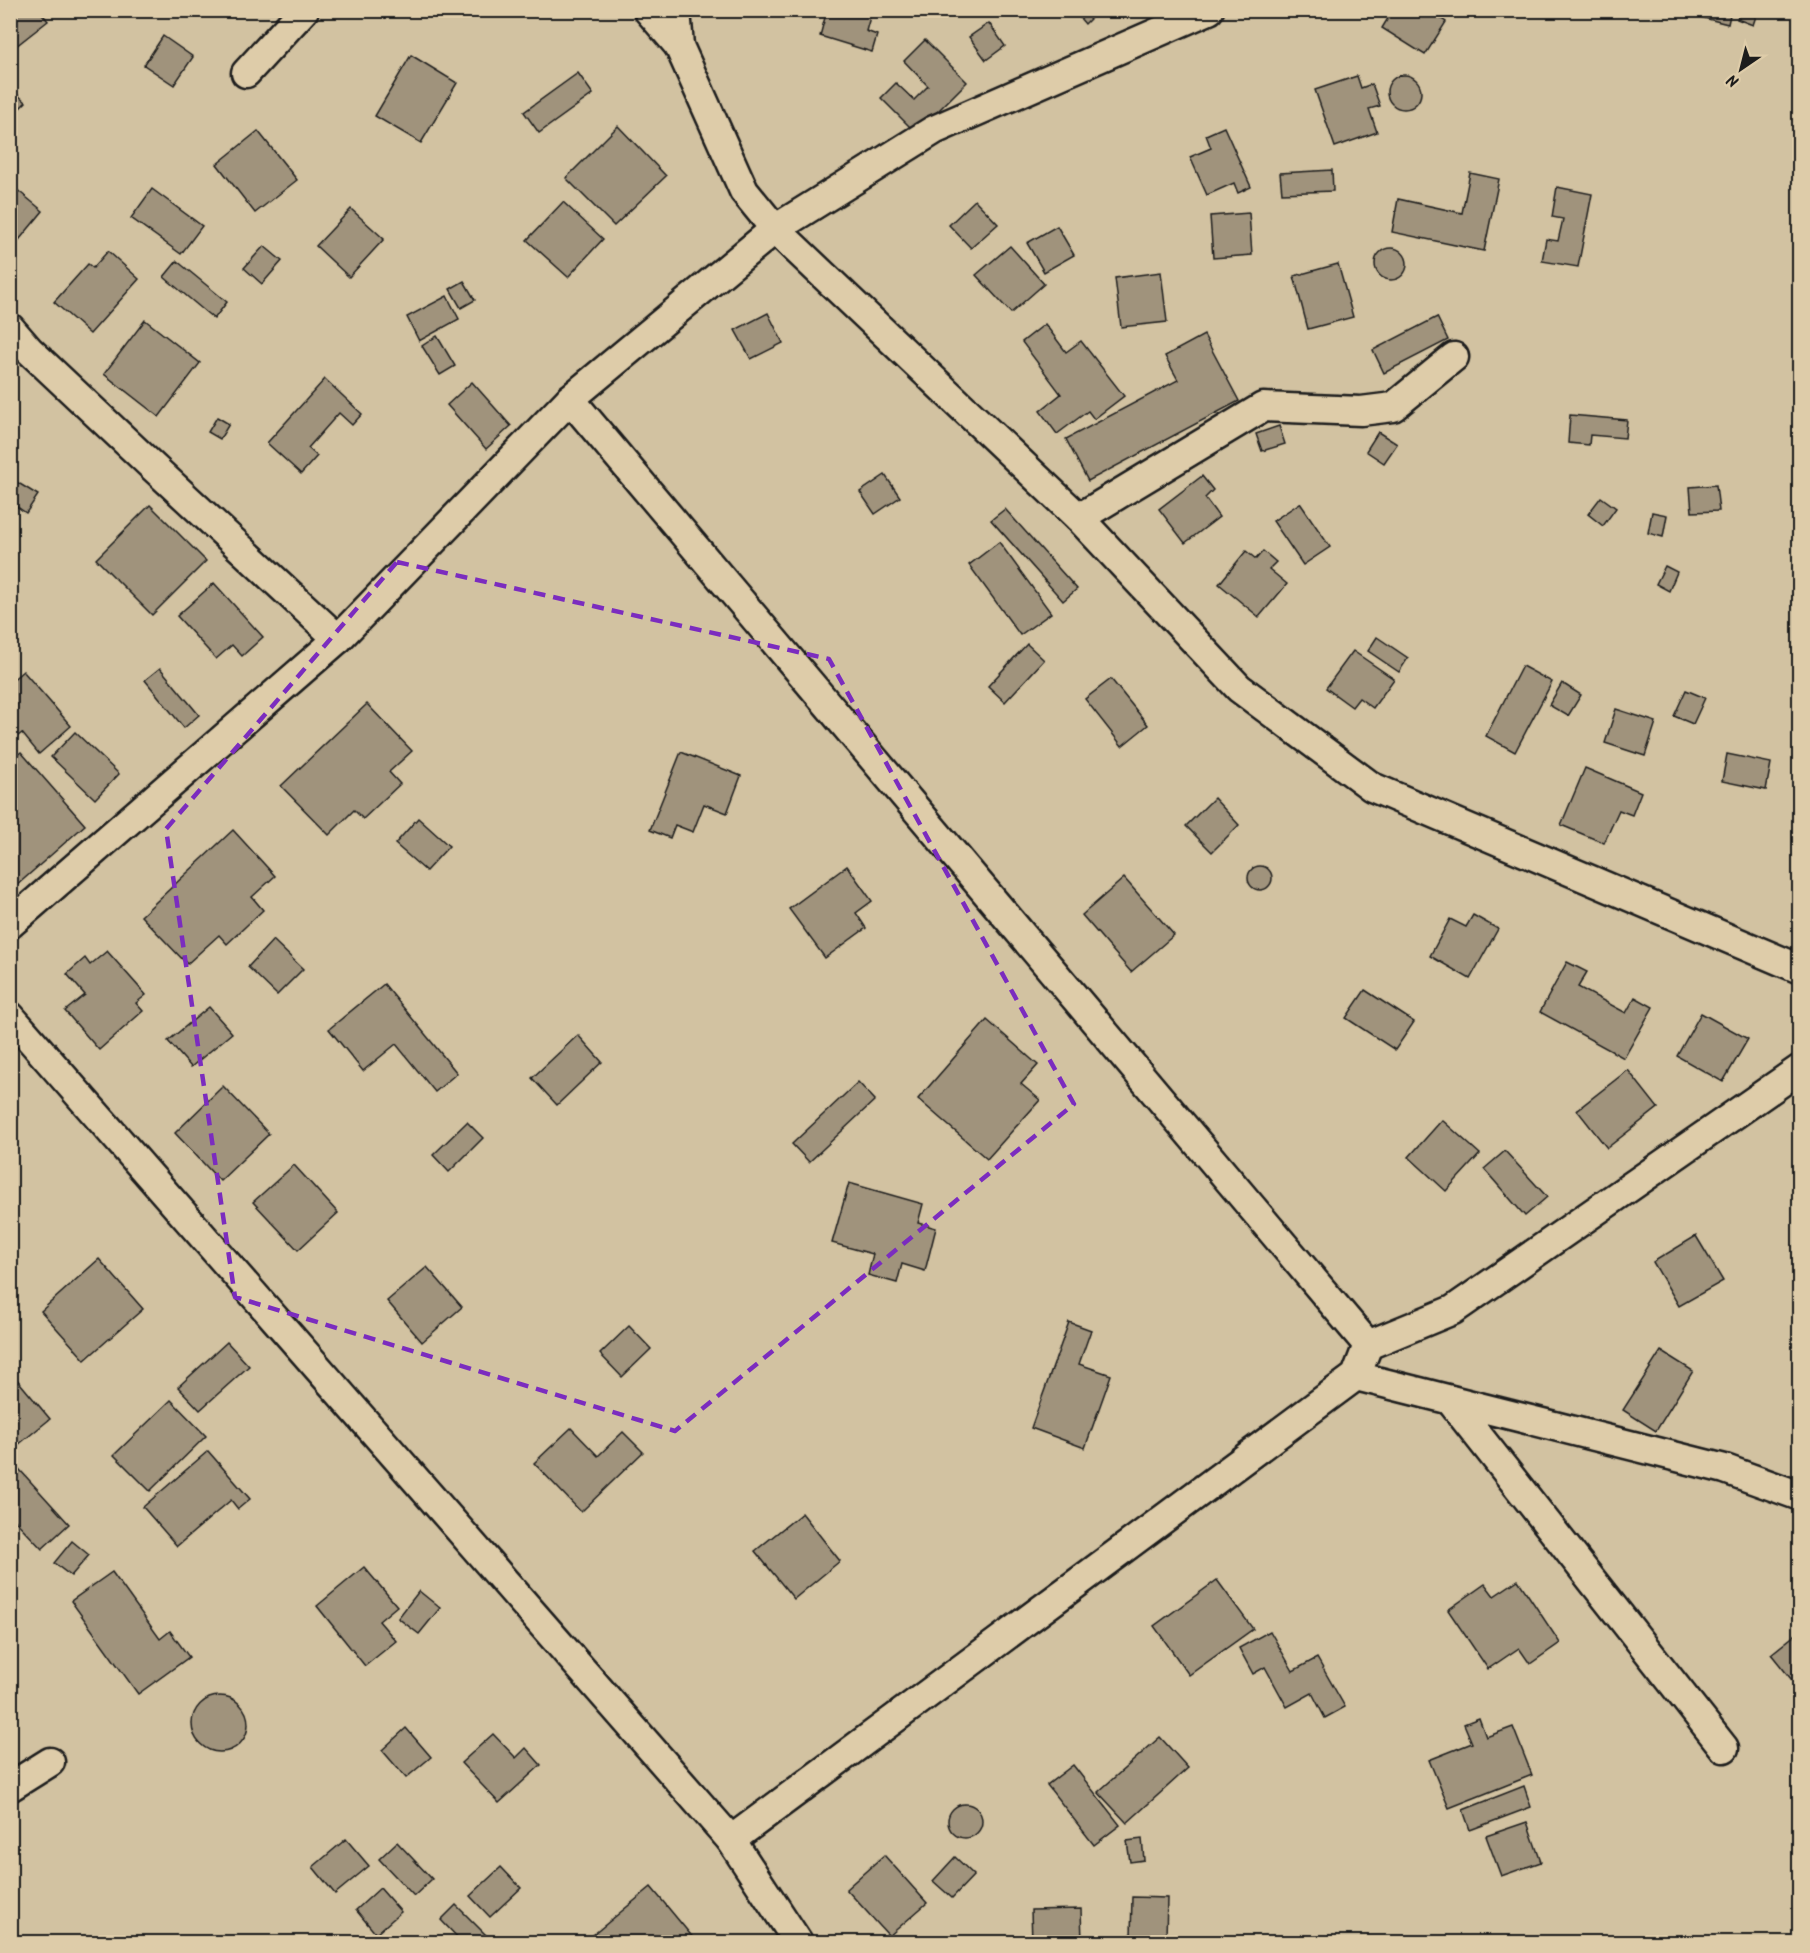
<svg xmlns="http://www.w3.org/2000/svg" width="1810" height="1953" font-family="Kalam,sans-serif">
  <rect width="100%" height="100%" fill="#d2c2a1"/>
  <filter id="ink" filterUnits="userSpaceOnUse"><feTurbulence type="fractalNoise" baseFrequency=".0167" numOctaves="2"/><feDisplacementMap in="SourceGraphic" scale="12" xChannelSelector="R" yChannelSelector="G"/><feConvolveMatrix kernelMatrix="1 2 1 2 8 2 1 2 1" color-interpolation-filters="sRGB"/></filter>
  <g filter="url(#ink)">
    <g fill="#a0937c" stroke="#1c1c1c" stroke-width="1.5">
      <path d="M10,10H39L48,21L11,50Z"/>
      <path d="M827,10H872L866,31L877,35L872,52L820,36Z"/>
      <path d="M1073,10H1099L1085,24Z"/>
      <path d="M1393,10H1428L1446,22L1425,55L1382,28Z"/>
      <path d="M1702,10H1731L1728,24L1700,17Z"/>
      <path d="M1740,10H1758L1753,25L1737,19Z"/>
      <path d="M989,23L1005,46L986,60L969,37Z"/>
      <path d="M163,36L193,57L174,85L144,65Z"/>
      <path d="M925,40L967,82L916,133L881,98L896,83L914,100L928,86L904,61Z"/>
      <path d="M411,55L457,83L421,143L375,116Z"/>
      <path d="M578,73L593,94L539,133L524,112Z"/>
      <circle cx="1404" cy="92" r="17"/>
      <path d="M1357,76L1361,88L1372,84L1380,106L1369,109L1377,132L1335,147L1315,90Z"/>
      <path d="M10,88L26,102L10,118Z"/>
      <path d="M618,126L666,176L614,226L566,178Z"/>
      <path d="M1224,127L1251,187L1238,193L1234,183L1207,195L1190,157L1211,148L1206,135Z"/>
      <path d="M258,131L297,180L255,213L217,164Z"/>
      <path d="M1332,170L1333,191L1282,193L1280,173Z"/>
      <path d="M1470,173L1499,179L1484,251L1392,232L1398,199L1462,213Z"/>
      <path d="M10,184L43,211L10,251Z"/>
      <path d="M1557,187L1592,194L1578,267L1542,261L1546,239L1558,241L1563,219L1552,217Z"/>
      <path d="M152,189L202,226L181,254L131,218Z"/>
      <path d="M975,200L998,224L971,248L949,225Z"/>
      <path d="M563,202L603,239L568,277L527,240Z"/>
      <path d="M351,209L384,239L349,277L316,246Z"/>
      <path d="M1249,213L1252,255L1213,258L1210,216Z"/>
      <path d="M1057,226L1074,255L1044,272L1027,243Z"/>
      <path d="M264,246L282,261L262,284L244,268Z"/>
      <path d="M1010,246L1044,284L1011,313L976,275Z"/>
      <circle cx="1391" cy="264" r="16"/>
      <path d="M108,251L139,279L90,334L54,302L88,264L93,268Z"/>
      <path d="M177,261L227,302L214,319L164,277Z"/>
      <path d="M1338,264L1353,317L1308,329L1294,276Z"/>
      <path d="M1161,272L1167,322L1121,327L1115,278Z"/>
      <path d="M464,281L475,300L461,308L450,289Z"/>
      <path d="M447,296L459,319L419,341L407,317Z"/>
      <path d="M768,313L783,343L751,359L735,330Z"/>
      <path d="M1437,317L1448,340L1384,373L1373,350Z"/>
      <path d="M145,320L200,363L159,417L104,374Z"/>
      <path d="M1045,324L1066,352L1081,341L1124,396L1094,419L1088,411L1057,434L1040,411L1061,394L1022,342Z"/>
      <path d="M1204,335L1239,401L1088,481L1066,439L1178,380L1165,356Z"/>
      <path d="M437,336L455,366L440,375L422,346Z"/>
      <path d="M325,379L362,414L352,425L339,413L308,448L317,456L301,474L267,443Z"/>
      <path d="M472,382L511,426L486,449L447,405Z"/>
      <path d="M1570,415L1627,420L1625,438L1590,435L1589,445L1568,443Z"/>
      <path d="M217,417L229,424L220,439L208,432Z"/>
      <path d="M1279,426L1285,444L1262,451L1256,434Z"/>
      <path d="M1378,432L1397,444L1384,463L1366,451Z"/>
      <path d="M885,475L900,497L875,514L860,492Z"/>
      <path d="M1202,476L1213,490L1205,498L1219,517L1185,543L1159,509Z"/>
      <path d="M10,478L38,495L26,513L16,506L10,515Z"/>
      <path d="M1716,485L1719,511L1692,512L1690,487Z"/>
      <path d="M1601,497L1616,508L1603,526L1588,514Z"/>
      <path d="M1300,503L1330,547L1303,565L1273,521Z"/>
      <path d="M150,505L206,561L152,615L96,559Z"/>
      <path d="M1005,509L1077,589L1063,601L991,520Z"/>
      <path d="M1652,512L1667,515L1663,537L1648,533Z"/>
      <path d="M999,542L1051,613L1020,635L969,565Z"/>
      <path d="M1246,551L1256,559L1263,551L1276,562L1269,569L1287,584L1259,617L1219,584Z"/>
      <path d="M1665,566L1677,572L1669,591L1656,584Z"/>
      <path d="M214,583L263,637L242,656L232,645L216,659L177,616Z"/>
      <path d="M1377,637L1408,658L1399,672L1368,651Z"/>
      <path d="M1027,644L1044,660L1005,702L988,686Z"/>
      <path d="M1353,651L1394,679L1373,708L1359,698L1352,707L1326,688Z"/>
      <path d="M1522,666L1552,682L1515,752L1486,736Z"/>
      <path d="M160,668L199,715L184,728L145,680Z"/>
      <path d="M23,671L71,726L39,754L22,733L10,742V682Z"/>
      <path d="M1111,679L1148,725L1122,746L1085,699Z"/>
      <path d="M1562,683L1581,695L1568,716L1549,705Z"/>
      <path d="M1686,690L1705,698L1693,724L1674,716Z"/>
      <path d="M367,704L412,751L389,772L400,784L363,819L354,810L329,835L281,786Z"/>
      <path d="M1616,709L1656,722L1645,756L1605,743Z"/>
      <path d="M75,732L119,774L95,799L51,757Z"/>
      <path d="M21,752L85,825L16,886L10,879V761Z"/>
      <path d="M681,752L741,776L727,813L704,804L693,832L675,825L670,838L650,830Z"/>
      <path d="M1727,754L1771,763L1766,790L1722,781Z"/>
      <path d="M1585,768L1641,792L1632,815L1619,810L1604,843L1561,825Z"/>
      <path d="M1214,798L1239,825L1212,852L1186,826Z"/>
      <path d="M418,818L449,846L426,871L395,844Z"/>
      <path d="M233,830L275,876L252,897L263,910L227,944L219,935L187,964L141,916Z"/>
      <circle cx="1260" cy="878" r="12"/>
      <path d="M847,866L872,901L856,913L866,928L825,958L789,909Z"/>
      <path d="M1124,878L1174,935L1131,972L1082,915Z"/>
      <path d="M1473,915L1498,929L1470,979L1430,956L1450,919L1466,927Z"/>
      <path d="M273,940L303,969L277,995L248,967Z"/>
      <path d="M107,951L146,995L136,1003L143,1011L99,1050L65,1011L85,995L67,974L85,958L90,965Z"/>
      <path d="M1567,962L1587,972L1578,987L1626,1013L1635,997L1653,1007L1624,1058L1540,1012Z"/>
      <path d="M384,984L457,1073L435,1092L396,1044L363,1071L329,1029Z"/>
      <path d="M1365,990L1414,1022L1395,1050L1346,1018Z"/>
      <path d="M209,1007L232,1033L191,1067L168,1041Z"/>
      <path d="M1701,1013L1748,1039L1723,1082L1677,1056Z"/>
      <path d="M987,1020L1038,1065L1021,1084L1040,1100L987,1159L918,1099Z"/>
      <path d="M578,1035L602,1062L557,1105L532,1078Z"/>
      <path d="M1628,1070L1658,1108L1607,1148L1577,1110Z"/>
      <path d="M858,1082L875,1100L809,1162L792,1144Z"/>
      <path d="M223,1086L269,1134L220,1181L175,1133Z"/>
      <path d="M1442,1120L1480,1154L1446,1191L1409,1157Z"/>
      <path d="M467,1122L483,1138L449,1172L433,1155Z"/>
      <path d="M1505,1151L1547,1197L1525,1216L1484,1169Z"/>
      <path d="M294,1165L338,1213L298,1250L253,1202Z"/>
      <path d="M849,1183L923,1204L918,1223L936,1228L925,1271L902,1264L897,1283L868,1275L873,1254L832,1243Z"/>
      <path d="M1696,1236L1723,1281L1679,1306L1653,1262Z"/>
      <path d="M99,1259L143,1309L85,1360L41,1311Z"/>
      <path d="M427,1267L462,1307L422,1342L387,1301Z"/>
      <path d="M1069,1322L1091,1330L1079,1364L1111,1375L1085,1448L1031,1428Z"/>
      <path d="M629,1326L651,1349L622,1377L600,1354Z"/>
      <path d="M227,1342L249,1366L200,1410L178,1387Z"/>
      <path d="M1661,1351L1693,1371L1656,1431L1623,1410Z"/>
      <path d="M10,1371L50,1419L18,1445L10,1435Z"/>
      <path d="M171,1400L206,1436L150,1491L114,1455Z"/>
      <path d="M571,1428L598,1456L623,1432L643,1452L581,1512L534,1463Z"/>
      <path d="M208,1451L250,1499L238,1509L231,1500L177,1546L143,1507Z"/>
      <path d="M10,1459L69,1524L42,1549L10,1515Z"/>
      <path d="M802,1513L840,1561L794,1599L755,1551Z"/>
      <path d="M72,1541L89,1555L71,1576L54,1563Z"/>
      <path d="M364,1567L397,1606L379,1621L396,1641L365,1666L317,1606Z"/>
      <path d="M112,1572L160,1639L170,1631L189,1657L138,1694L71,1601Z"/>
      <path d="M1217,1580L1253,1629L1189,1675L1154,1626Z"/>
      <path d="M1518,1580L1560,1643L1530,1664L1519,1648L1488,1669L1448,1610L1485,1584L1494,1596Z"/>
      <path d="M419,1591L440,1608L419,1634L398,1618Z"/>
      <path d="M1270,1631L1293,1671L1317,1658L1345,1707L1325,1718L1312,1693L1287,1707L1265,1667L1253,1674L1239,1648Z"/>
      <path d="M1800,1631V1690L1771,1654Z"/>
      <circle cx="220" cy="1724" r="28"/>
      <path d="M1479,1718L1486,1737L1513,1727L1532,1775L1449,1808L1429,1760L1472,1743L1464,1724Z"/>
      <path d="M406,1728L431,1757L406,1778L382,1750Z"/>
      <path d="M493,1734L516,1758L526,1748L541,1765L499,1803L461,1763Z"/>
      <path d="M1160,1737L1188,1768L1127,1823L1098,1792Z"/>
      <path d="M1073,1765L1120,1825L1094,1845L1047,1785Z"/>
      <path d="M1524,1786L1531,1807L1470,1830L1463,1810Z"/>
      <circle cx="965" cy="1821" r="17"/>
      <path d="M1527,1822L1541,1862L1501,1876L1486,1836Z"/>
      <path d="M346,1839L369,1866L335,1894L313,1867Z"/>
      <path d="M1142,1839L1144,1860L1130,1862L1127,1841Z"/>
      <path d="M397,1842L432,1879L414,1896L379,1859Z"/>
      <path d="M884,1855L927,1903L889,1936L846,1889Z"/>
      <path d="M955,1857L974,1875L952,1898L933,1881Z"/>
      <path d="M501,1867L521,1888L490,1917L470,1896Z"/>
      <path d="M651,1887L695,1940L691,1942H589L587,1940Z"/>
      <path d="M380,1888L401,1912L376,1934L356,1910Z"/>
      <path d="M1132,1897L1167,1898L1166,1938L1131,1937Z"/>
      <path d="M456,1905L493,1942H462L441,1920Z"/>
      <path d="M1081,1909L1082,1942H1032L1031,1910Z"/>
    </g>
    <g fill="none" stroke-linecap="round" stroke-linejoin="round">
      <defs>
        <g id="street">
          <path d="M648,10L679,46"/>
          <path d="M676,10L679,46L744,191L775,229L1079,518L1239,688L1372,787L1800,969"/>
          <path d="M246,73L304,10"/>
          <path d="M10,328L29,350L152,466L338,639"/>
          <path d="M570,399L1368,1345L1356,1376L731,1840"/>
          <path d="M1079,518L1263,407L1361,411L1393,407L1454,357"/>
          <path d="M10,924L338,639L570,399L775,229L934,130L1209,10"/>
          <path d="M10,1016L731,1840L798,1942"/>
          <path d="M1368,1345L1453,1310L1800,1069"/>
          <path d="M1356,1376L1725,1469L1800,1496"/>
          <path d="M1450,1400L1724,1748"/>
          <path d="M10,1787L50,1762"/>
        </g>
      </defs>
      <use href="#street" stroke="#1c1c1c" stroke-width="33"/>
      <use href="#street" stroke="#decca9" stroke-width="28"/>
    </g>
  </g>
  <path fill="none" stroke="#7b2cbf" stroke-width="4.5" stroke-dasharray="12 8" stroke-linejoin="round" d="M397,562L829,659L1074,1104L675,1431L235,1297L166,829Z"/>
  <rect width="1810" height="1953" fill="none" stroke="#decca9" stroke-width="36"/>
  <rect x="18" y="18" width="1774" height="1917" fill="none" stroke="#1c1c1c" stroke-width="2" filter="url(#ink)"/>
  <g transform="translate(1741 69) rotate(215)" stroke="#decca9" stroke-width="4.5" paint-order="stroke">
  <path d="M0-4.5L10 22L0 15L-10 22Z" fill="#1c1c1c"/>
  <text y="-9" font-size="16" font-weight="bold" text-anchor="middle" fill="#1c1c1c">N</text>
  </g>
</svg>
